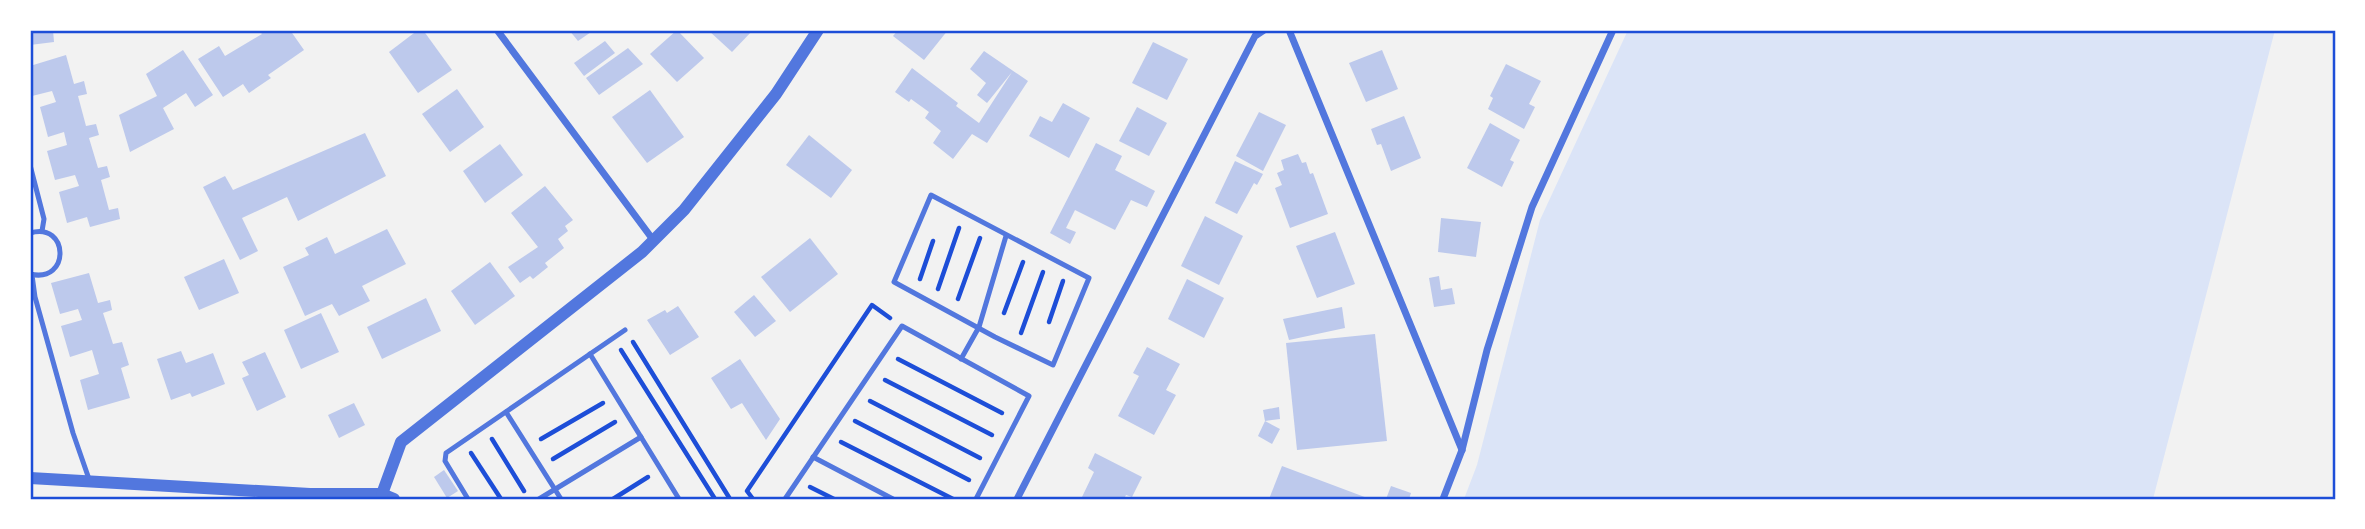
<svg xmlns="http://www.w3.org/2000/svg" width="2365" height="529" font-family="Poppins,sans-serif">
  <rect width="100%" height="100%" fill="#f2f2f2"/>
  <path fill="#dbe4f7" d="M1628,30H2275L2153,499H1464L1477,465L1540,220Z"/>
  <g fill="#bdc9ec">
    <path d="M30,30H53L54,42L30,45Z"/>
    <path d="M258,30H290L304,50L268,75L271,78L249,93L243,84L223,97L198,59L219,46L225,56L262,34Z"/>
    <path d="M418,30H423L452,70L418,93L389,52Z"/>
    <path d="M569,30H594L578,41Z"/>
    <path d="M677,30L704,58L677,82L650,54Z"/>
    <path d="M708,30H753L732,52Z"/>
    <path d="M898,30H948L924,60L893,36Z"/>
    <path d="M605,41L615,53L584,76L574,63Z"/>
    <path d="M1153,42L1188,59L1167,100L1132,83Z"/>
    <path d="M628,48L643,64L599,95L586,78Z"/>
    <path d="M183,50L213,95L195,107L186,93L163,108L174,129L130,152L119,115L157,96L146,74Z"/>
    <path d="M1382,50L1398,89L1366,102L1349,63Z"/>
    <path d="M984,51L1028,81L987,143L972,134L953,159L933,143L941,131L925,118L929,112L911,99L909,102L895,92L912,68L958,103L956,106L979,123L1012,72L987,103L977,95L986,83L970,69Z"/>
    <path d="M66,55L74,84L84,81L87,94L78,96L86,126L96,124L99,135L89,138L98,168L107,166L110,177L101,180L109,210L118,208L120,219L90,227L87,217L67,223L59,192L79,186L75,175L55,180L47,151L67,145L64,132L48,137L40,107L56,102L52,91L32,96L30,87V66Z"/>
    <path d="M1506,64L1541,81L1529,104L1535,107L1524,129L1488,109L1493,98L1490,96Z"/>
    <path d="M457,89L484,127L450,152L422,114Z"/>
    <path d="M650,90L684,137L647,163L612,117Z"/>
    <path d="M1063,103L1090,118L1069,158L1029,136L1040,116L1052,122Z"/>
    <path d="M1137,107L1167,123L1149,156L1119,141Z"/>
    <path d="M1259,112L1286,125L1263,171L1236,156Z"/>
    <path d="M1404,116L1421,158L1391,171L1381,144L1377,145L1371,129Z"/>
    <path d="M1490,123L1520,140L1510,160L1514,162L1502,187L1467,168Z"/>
    <path d="M365,133L386,176L298,221L287,197L242,218L258,251L240,260L203,187L225,176L233,190Z"/>
    <path d="M809,135L852,170L831,198L786,165Z"/>
    <path d="M1096,143L1122,156L1115,170L1155,191L1147,207L1131,200L1115,230L1075,210L1066,228L1076,232L1070,244L1050,233Z"/>
    <path d="M500,144L523,175L485,203L463,171Z"/>
    <path d="M1298,154L1302,163L1306,162L1310,174L1313,173L1328,214L1290,228L1275,188L1282,185L1277,173L1284,170L1281,160Z"/>
    <path d="M1235,161L1263,174L1257,185L1254,183L1237,214L1215,203Z"/>
    <path d="M545,186L573,220L565,226L568,231L558,239L564,248L545,263L548,267L533,279L530,276L520,283L508,267L538,247L511,213Z"/>
    <path d="M1205,216L1243,236L1219,285L1181,266Z"/>
    <path d="M1441,218L1481,222L1476,257L1438,252Z"/>
    <path d="M387,229L406,264L362,286L370,301L339,316L332,304L305,316L283,267L309,255L305,248L327,237L335,254Z"/>
    <path d="M1335,232L1355,284L1317,298L1296,246Z"/>
    <path d="M810,238L838,274L790,312L761,277Z"/>
    <path d="M224,259L239,293L199,310L184,277Z"/>
    <path d="M490,262L515,296L475,325L451,291Z"/>
    <path d="M89,273L98,303L110,300L112,310L103,313L113,344L122,342L129,365L121,368L130,398L88,410L80,380L99,374L92,350L70,357L61,326L82,320L78,309L60,314L51,283Z"/>
    <path d="M1439,276L1441,290L1452,288L1455,304L1434,307L1429,278Z"/>
    <path d="M1187,279L1224,298L1204,338L1168,319Z"/>
    <path d="M754,295L776,321L755,337L734,312Z"/>
    <path d="M426,298L441,331L382,359L367,327Z"/>
    <path d="M678,306L699,337L670,355L647,320L665,310L667,313Z"/>
    <path d="M1342,307L1345,328L1289,340L1283,319Z"/>
    <path d="M321,313L339,352L301,369L284,330Z"/>
    <path d="M1375,334L1387,441L1297,450L1286,343Z"/>
    <path d="M1147,347L1180,364L1166,390L1176,395L1154,435L1118,416L1139,376L1133,373Z"/>
    <path d="M181,351L186,363L213,353L225,384L192,397L190,393L171,400L157,359Z"/>
    <path d="M265,352L286,397L257,411L242,378L249,375L242,362Z"/>
    <path d="M740,359L780,419L766,440L742,403L731,409L711,378Z"/>
    <path d="M354,403L365,425L339,438L328,415Z"/>
    <path d="M1279,407L1280,419L1265,421L1263,410Z"/>
    <path d="M1265,421L1280,429L1272,444L1258,436Z"/>
    <path d="M1095,453L1142,477L1132,497L1126,495L1124,499H1087L1082,497L1094,472L1088,468Z"/>
    <path d="M1282,466L1370,499H1269Z"/>
    <path d="M444,470L458,491L447,498L434,477Z"/>
    <path d="M1391,486L1411,493L1409,499H1386Z"/>
  </g>
  <g fill="none" stroke-linecap="round" stroke-linejoin="round">
    <g stroke="#1d4ed8" stroke-width="4.5">
      <path d="M920,279L933,241"/>
      <path d="M938,289L959,228"/>
      <path d="M958,299L980,238"/>
      <path d="M1004,313L1023,262"/>
      <path d="M1049,322L1063,281"/>
      <path d="M1021,333L1043,272"/>
      <path d="M633,342L730,499"/>
      <path d="M621,350L715,499"/>
      <path d="M898,359L1002,413"/>
      <path d="M885,380L992,435"/>
      <path d="M870,401L980,458"/>
      <path d="M855,421L969,480"/>
      <path d="M492,439L524,491"/>
      <path d="M541,439L603,403"/>
      <path d="M841,442L953,499"/>
      <path d="M471,453L501,499"/>
      <path d="M553,459L615,422"/>
      <path d="M810,487L834,499"/>
      <path d="M613,499L648,477"/>
      <path d="M753,499L747,491L872,305L890,318"/>
    </g>
    <g stroke="#5277de" stroke-width="5">
      <path d="M30,165L44,219L42,231"/>
      <path d="M931,195L1089,278L1053,365L995,337L894,282Z"/>
      <path d="M30,233C69,221 71,284 30,274"/>
      <path d="M32,275L35,297L73,433L89,479"/>
      <path d="M590,354L679,499"/>
      <path d="M961,359L979,327L1006,236"/>
      <path d="M506,412L561,499"/>
      <path d="M813,457L893,499"/>
      <path d="M468,499L445,461L446,453L625,330"/>
      <path d="M539,499L641,437"/>
      <path d="M785,499L902,326L1029,396L976,499"/>
    </g>
    <g stroke="#5277de" stroke-width="7">
      <path d="M497,30L654,241"/>
      <path d="M1289,30L1462,450"/>
      <path d="M1017,499L1255,36L1264,30"/>
      <path d="M1443,499L1462,450L1487,350L1532,207L1613,30"/>
    </g>
    <g stroke="#5277de" stroke-width="12">
      <path d="M30,478L310,494H382L394,499"/>
      <path d="M382,494L401,442L642,252L684,210L776,94L818,30"/>
    </g>
  </g>
  <rect width="2365" height="529" fill="none" stroke="#ffffff" stroke-width="63"/>
  <rect x="32" y="32" width="2302" height="466" fill="none" stroke="#1d4ed8" stroke-width="2.5"/>
</svg>
